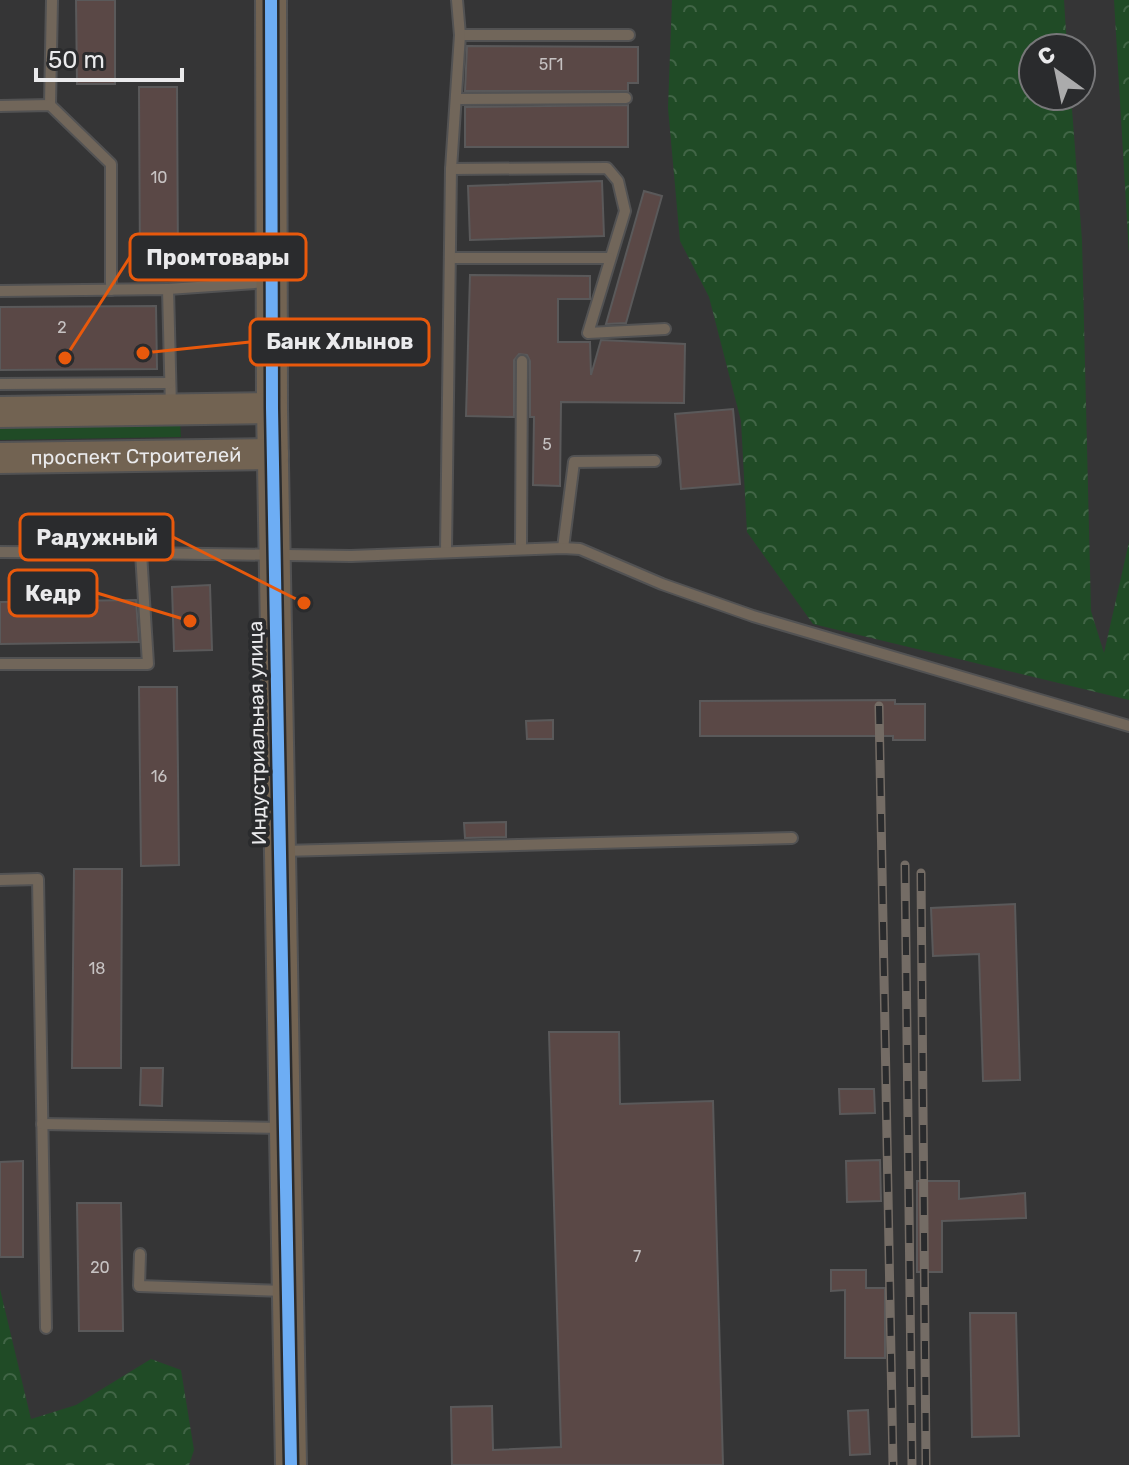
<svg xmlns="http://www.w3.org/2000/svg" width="1129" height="1465" font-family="Rubik,sans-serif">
  <defs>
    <pattern id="forest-crowns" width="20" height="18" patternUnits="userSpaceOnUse" patternTransform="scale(2)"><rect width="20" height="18" fill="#204b26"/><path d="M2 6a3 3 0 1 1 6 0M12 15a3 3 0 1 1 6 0" fill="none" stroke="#416546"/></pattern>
  </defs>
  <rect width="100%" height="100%" fill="#353536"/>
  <path fill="#204b26" d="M180,419L181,437L0,440V421Z"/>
  <g fill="url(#forest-crowns)">
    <path d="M672,0H1064L1067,48H1033V96H1071L1082,240L1091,611L1104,653L1129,542V700L813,624L747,532L741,421L709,297L680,241L668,108Z"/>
    <path d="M1114,0H1129V254Z"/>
    <path d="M0,1289L31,1419L76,1405L151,1359L181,1370L194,1450L189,1465H0Z"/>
  </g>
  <g fill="#5a4846" stroke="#5a595a" stroke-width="2">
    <path d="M76,0H115V84H77Z"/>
    <path d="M467,46L638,47V83H628V91H465Z"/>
    <path d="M139,87H177L178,266L140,267Z"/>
    <path d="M628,105V147H465V107Z"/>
    <path d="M602,181L604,236L470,240L468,186Z"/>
    <path d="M644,191L662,196L626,323L606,324Z"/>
    <path d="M470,275L590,276V299H558V342H590L591,375L601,340L685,344L684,403L561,402L560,486L533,485L534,417H530V361L527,355L519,354L514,360V417L466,416Z"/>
    <path d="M156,306L157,369L0,370V307Z"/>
    <path d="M733,409L740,484L681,489L675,414Z"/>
    <path d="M210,585L212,650L174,651L172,587Z"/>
    <path d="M136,600L139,642L0,644V602Z"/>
    <path d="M139,687H177L179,865L141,866Z"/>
    <path d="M895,700V704H925V740H893V736H700V701Z"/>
    <path d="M553,720V739H527L526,721Z"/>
    <path d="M506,822V837L465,838L464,823Z"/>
    <path d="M74,869H122L121,1068H72Z"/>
    <path d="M1015,904L1020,1080L983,1081L979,954L933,956L931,908Z"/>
    <path d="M549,1032H619L620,1104L713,1101L723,1465H452L451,1407L492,1406L493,1450L561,1447Z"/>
    <path d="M141,1068H163L162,1106L140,1105Z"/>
    <path d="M839,1089H874L875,1113L840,1114Z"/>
    <path d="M880,1160L881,1201L847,1202L846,1161Z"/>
    <path d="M23,1161V1257H0V1162Z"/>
    <path d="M917,1181H959V1199L1025,1193L1026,1218L942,1221V1272H917Z"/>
    <path d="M77,1203H121L123,1331H79Z"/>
    <path d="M831,1270H866V1288H885V1358H845V1290L831,1291Z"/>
    <path d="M970,1313H1016L1019,1436L972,1437Z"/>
    <path d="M868,1410L870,1454L850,1455L848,1411Z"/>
  </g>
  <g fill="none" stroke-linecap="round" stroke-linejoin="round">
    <defs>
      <g id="lane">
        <path d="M460,35H629"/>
        <path d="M457,99L626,98"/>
        <path d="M50,105L52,0"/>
        <path d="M0,106L50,105L111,164V290"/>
        <path d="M451,169L607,168L618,181L625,211L588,333L665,329"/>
        <path d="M452,258H609"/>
        <path d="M168,289L269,282"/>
        <path d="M0,291L168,289L171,408"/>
        <path d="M0,384L170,383"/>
        <path d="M521,547L522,361"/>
        <path d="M563,548L574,462L655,461"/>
        <path d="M446,551L451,169L460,35L457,0"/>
        <path d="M0,552L141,553"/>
        <path d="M0,664H148L141,553L351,556L563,548L580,549L662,584L753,616L1129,726"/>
        <path d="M281,851L792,838"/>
        <path d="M0,880L38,879L46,1328"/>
        <path d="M42,1124L283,1128"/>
        <path d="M140,1254L139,1286L286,1291"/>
      </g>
      <g id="secondary">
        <path d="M271,0L272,408L291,1465"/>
        <path d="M0,412L272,408"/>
        <path id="s1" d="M0,458L273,454"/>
      </g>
    </defs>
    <use href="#lane" stroke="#525253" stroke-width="14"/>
    <use href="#secondary" stroke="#525253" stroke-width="34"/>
    <use href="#lane" stroke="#71665a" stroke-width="10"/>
    <use href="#secondary" stroke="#726352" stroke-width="30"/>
    <defs>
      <g id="rail">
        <path d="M879,706L893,1465"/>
        <path d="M905,865L912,1465"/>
        <path d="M921,873L926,1465"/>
      </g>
    </defs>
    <use href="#rail" stroke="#746c65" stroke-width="9"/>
    <use href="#rail" stroke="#2a2b2d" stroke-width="6" stroke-dasharray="18" stroke-linecap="butt"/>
    <defs>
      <path id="cycleway" d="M271,0L272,408L291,1465"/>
    </defs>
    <use href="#cycleway" stroke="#2a2b2d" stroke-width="17"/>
    <use href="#cycleway" stroke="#6dadf4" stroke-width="12"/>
  </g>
  <g text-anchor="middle" stroke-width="8" stroke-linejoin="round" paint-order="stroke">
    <g font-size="16" fill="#c6c2c2">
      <text x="551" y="70">5Г1</text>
      <text x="159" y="183">10</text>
      <text x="62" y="333">2</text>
      <text x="547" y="450">5</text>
      <text x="159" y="782">16</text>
      <text x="97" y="974">18</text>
      <text x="637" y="1262">7</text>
      <text x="100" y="1273">20</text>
    </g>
    <g font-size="20" fill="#eaeaec" stroke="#2a2b2d">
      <text dy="7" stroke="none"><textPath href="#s1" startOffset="136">проспект Строителей</textPath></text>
      <text transform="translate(257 733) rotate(-91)" y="7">Индустриальная улица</text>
    </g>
  </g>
  <path fill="none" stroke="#e8590c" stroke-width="3" d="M65 358L130 257M143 353L250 342M304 603L173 537M190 621L97 593"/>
  <g fill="#e8590c" stroke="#2a2b2d" stroke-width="3">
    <circle cx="65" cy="358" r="8"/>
    <circle cx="143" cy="353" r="8"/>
    <circle cx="304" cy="603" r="8"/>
    <circle cx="190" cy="621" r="8"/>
  </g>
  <g fill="#2a2b2d" stroke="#e8590c" stroke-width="3">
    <rect x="130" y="234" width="176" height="46" rx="8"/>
    <rect x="250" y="319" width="179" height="46" rx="8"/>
    <rect x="20" y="514" width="153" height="46" rx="8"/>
    <rect x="9" y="570" width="88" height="46" rx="8"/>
  </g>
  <g font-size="22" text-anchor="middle" font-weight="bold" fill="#eaeaec">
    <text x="218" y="265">Промтовары</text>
    <text x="340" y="349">Банк Хлынов</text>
    <text x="97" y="545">Радужный</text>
    <text x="53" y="601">Кедр</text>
  </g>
  <g transform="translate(1057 72) rotate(327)"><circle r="38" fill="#2a2b2d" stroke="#777779" stroke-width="2"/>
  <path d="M0-6L14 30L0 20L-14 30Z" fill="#ababac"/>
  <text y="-12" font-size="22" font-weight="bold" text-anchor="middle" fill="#eaeaec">С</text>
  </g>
  <path d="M36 68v12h146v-12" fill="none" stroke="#eaeaec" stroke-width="4"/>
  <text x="48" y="68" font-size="24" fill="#eaeaec" stroke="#2a2b2d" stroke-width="6" paint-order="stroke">50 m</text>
</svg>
